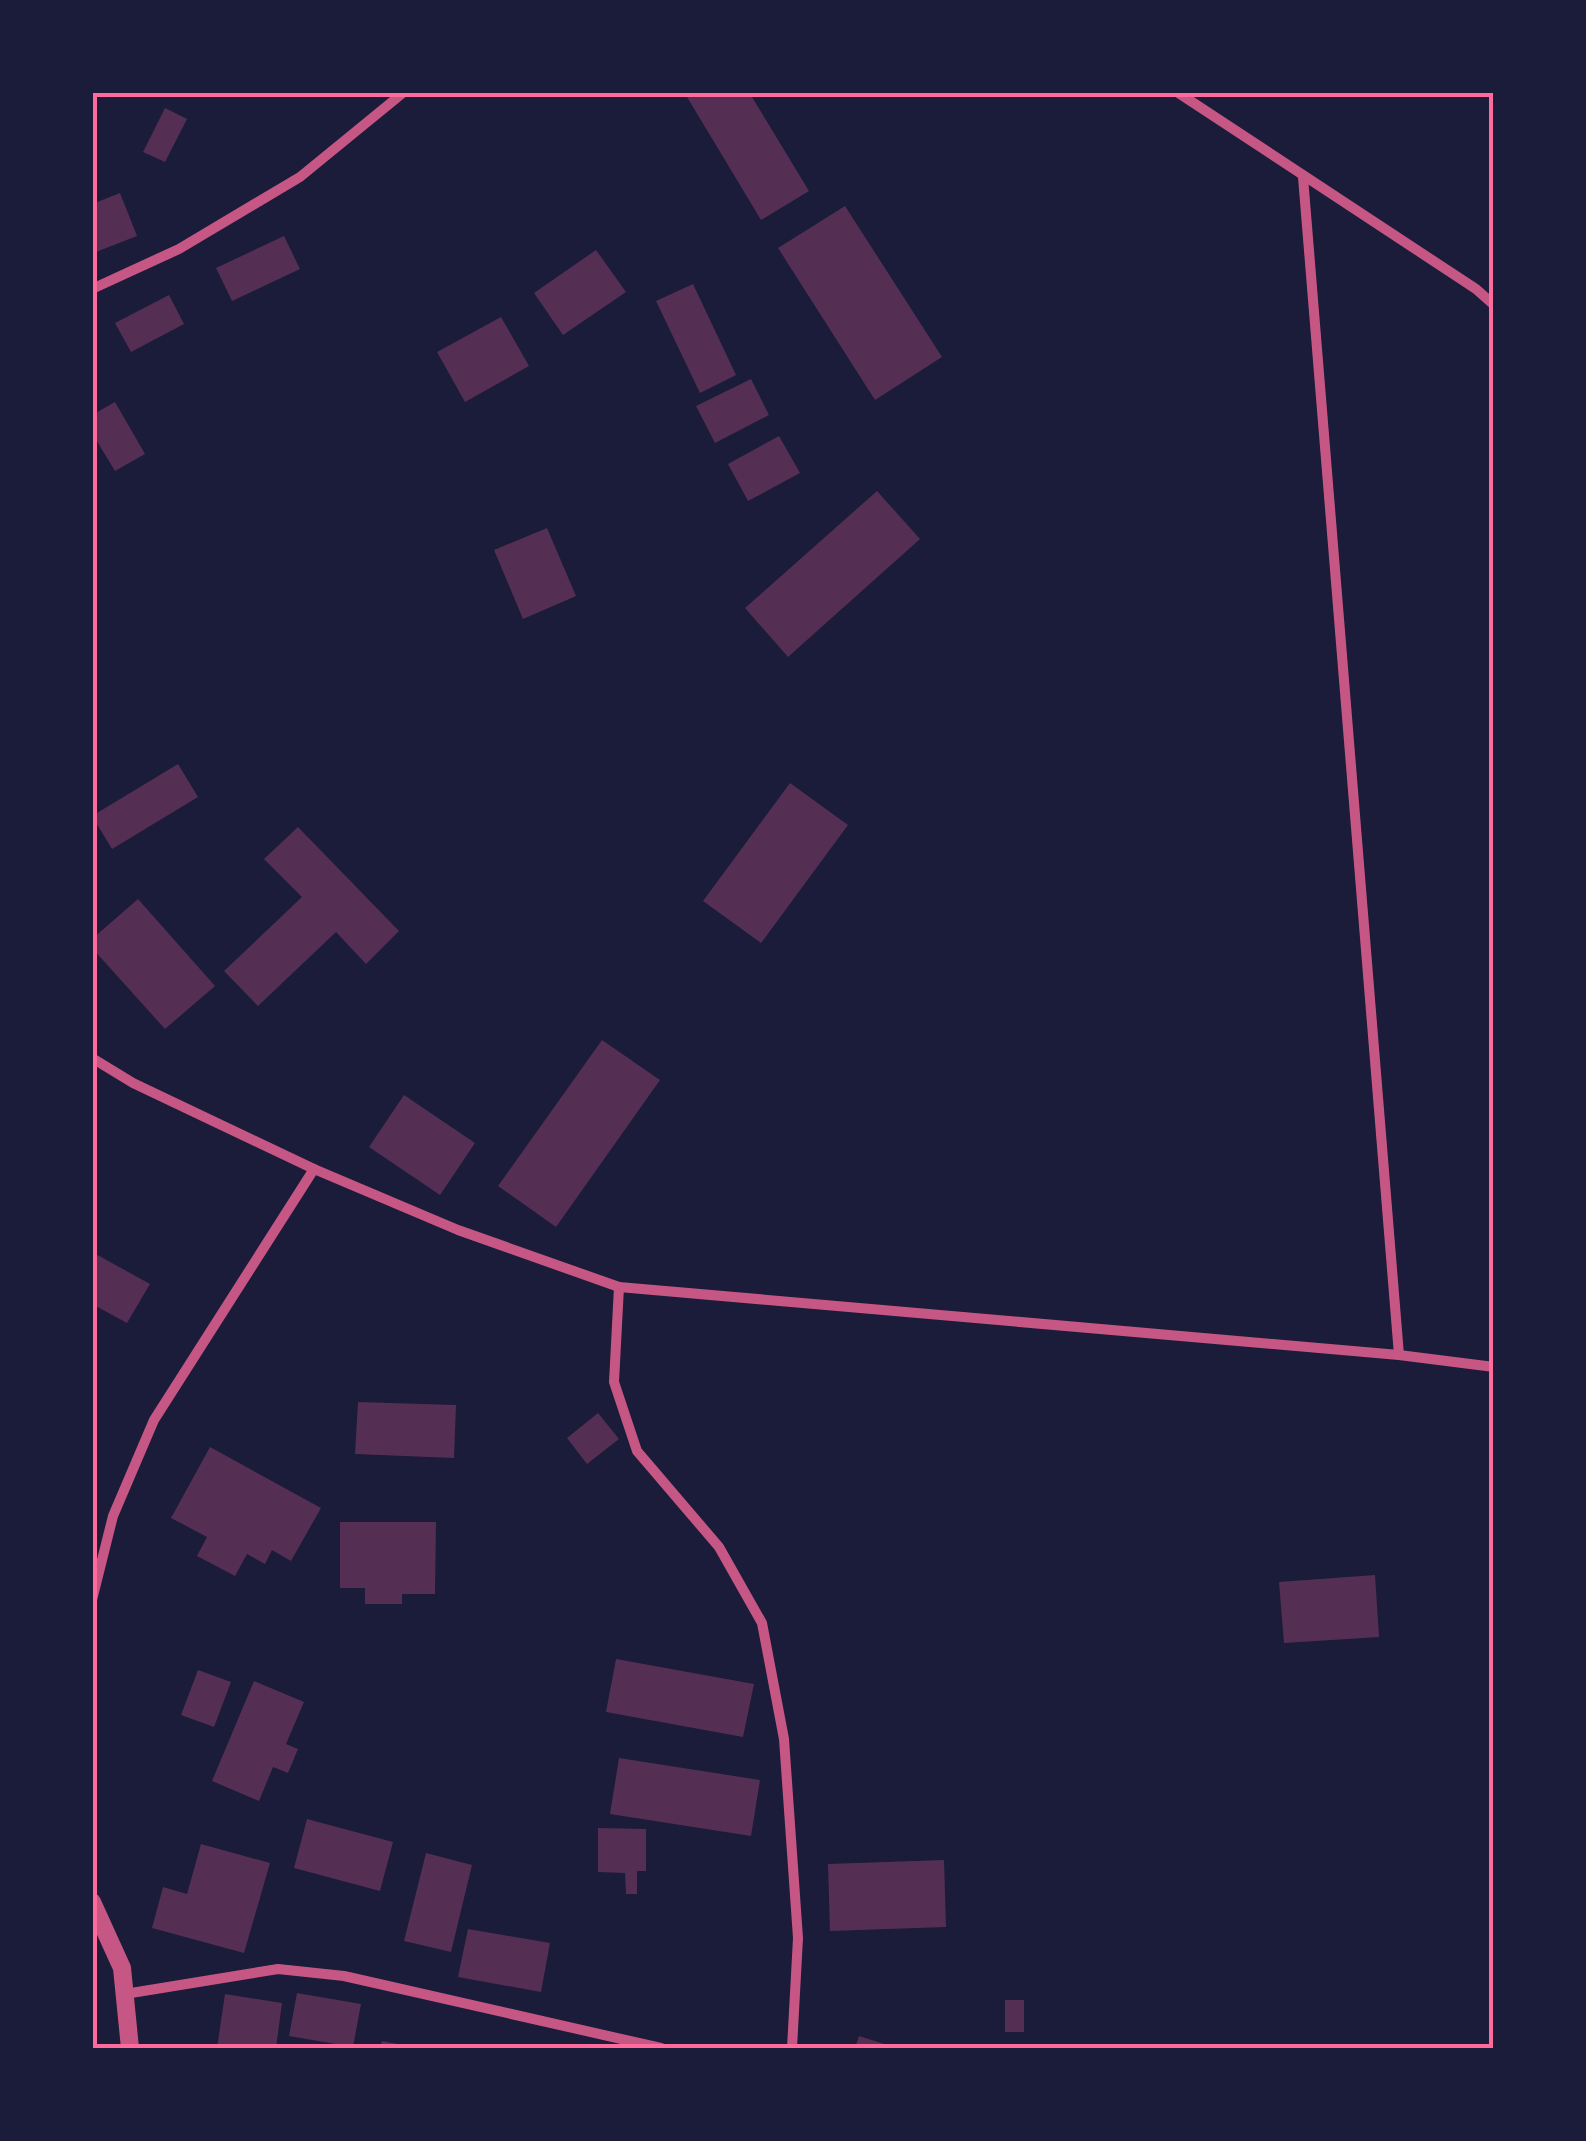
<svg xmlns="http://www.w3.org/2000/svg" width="1586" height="2141" font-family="'Source Serif 4',serif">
  <rect width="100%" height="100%" fill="#1b1b3a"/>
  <g fill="#542f53">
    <path d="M684,92H749L809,191L761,220Z"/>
    <path d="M165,108L187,119L165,162L143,152Z"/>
    <path d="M120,193L137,236L96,252L92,243V204Z"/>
    <path d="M845,206L942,357L875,400L778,248Z"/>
    <path d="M284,236L300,269L232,301L216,268Z"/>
    <path d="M596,250L626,292L563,335L534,293Z"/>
    <path d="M693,284L736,375L700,393L656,301Z"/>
    <path d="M169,295L184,324L131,352L115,323Z"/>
    <path d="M501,317L529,366L465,402L437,352Z"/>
    <path d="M751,379L769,415L715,443L696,406Z"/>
    <path d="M115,402L145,454L115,471L92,433V415Z"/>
    <path d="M779,436L800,473L748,501L728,464Z"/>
    <path d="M877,491L920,539L788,657L745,608Z"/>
    <path d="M547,528L576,596L523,619L494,550Z"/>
    <path d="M178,764L198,797L112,849L92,816Z"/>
    <path d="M790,783L848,825L761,943L703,901Z"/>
    <path d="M298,827L399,931L366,964L336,932L258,1006L224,971L302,897L264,859Z"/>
    <path d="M138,899L215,986L165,1029L92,948V939Z"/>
    <path d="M602,1040L660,1080L556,1227L498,1186Z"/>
    <path d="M404,1095L475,1143L440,1195L369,1147Z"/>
    <path d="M92,1252L150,1284L127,1323L92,1304Z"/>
    <path d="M358,1402L456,1405L454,1458L355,1454Z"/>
    <path d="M598,1413L619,1439L587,1464L567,1438Z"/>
    <path d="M210,1447L321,1508L291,1561L272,1550L265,1564L247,1554L235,1576L197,1556L207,1537L171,1518Z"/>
    <path d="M340,1522H436L435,1594H402V1604H365V1588H340Z"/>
    <path d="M1375,1575L1379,1637L1284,1643L1279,1582Z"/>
    <path d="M616,1659L754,1684L743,1737L606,1712Z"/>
    <path d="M198,1670L231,1682L214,1727L181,1715Z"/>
    <path d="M254,1681L304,1702L286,1744L298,1749L288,1773L273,1767L259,1801L212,1781Z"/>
    <path d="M619,1758L760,1780L751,1836L610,1814Z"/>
    <path d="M307,1819L393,1842L380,1891L294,1868Z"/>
    <path d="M598,1828L646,1829V1871H637V1894H626L625,1873L598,1872Z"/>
    <path d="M201,1844L270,1863L244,1953L152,1928L163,1887L187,1894Z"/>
    <path d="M426,1853L472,1865L451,1952L404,1941Z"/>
    <path d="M944,1860L946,1927L830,1931L828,1864Z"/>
    <path d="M468,1929L550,1943L541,1992L458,1977Z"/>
    <path d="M297,1993L361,2004L353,2047L289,2036Z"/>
    <path d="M225,1994L282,2003L276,2048H217Z"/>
    <rect x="1005" y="2000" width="19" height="32"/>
    <path d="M859,2036L897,2048H855Z"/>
    <path d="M382,2041L413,2047V2048H380Z"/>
  </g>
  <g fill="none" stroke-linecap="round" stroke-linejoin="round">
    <g stroke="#c65784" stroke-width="10">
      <path d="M1177,92L1476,289L1494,305"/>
      <path d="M1303,177L1399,1355"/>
      <path d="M92,289L179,249L300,177L404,92"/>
      <path d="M92,1058L133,1083L314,1169L458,1230L619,1287L1399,1355L1494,1367"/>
      <path d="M619,1287L614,1382L637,1451L719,1547L762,1623L784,1739L798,1938L792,2048"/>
      <path d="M92,1600L113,1516L154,1420L314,1169"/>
      <path d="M125,1994L278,1969L344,1976L661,2048"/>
    </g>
    <path stroke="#c65784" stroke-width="18" d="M92,1902L122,1968L130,2048"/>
  </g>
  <rect width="1586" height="2141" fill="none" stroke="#1b1b3a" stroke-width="190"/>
  <rect x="95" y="95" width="1396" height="1951" fill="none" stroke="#ff6b9d" stroke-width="4"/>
</svg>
